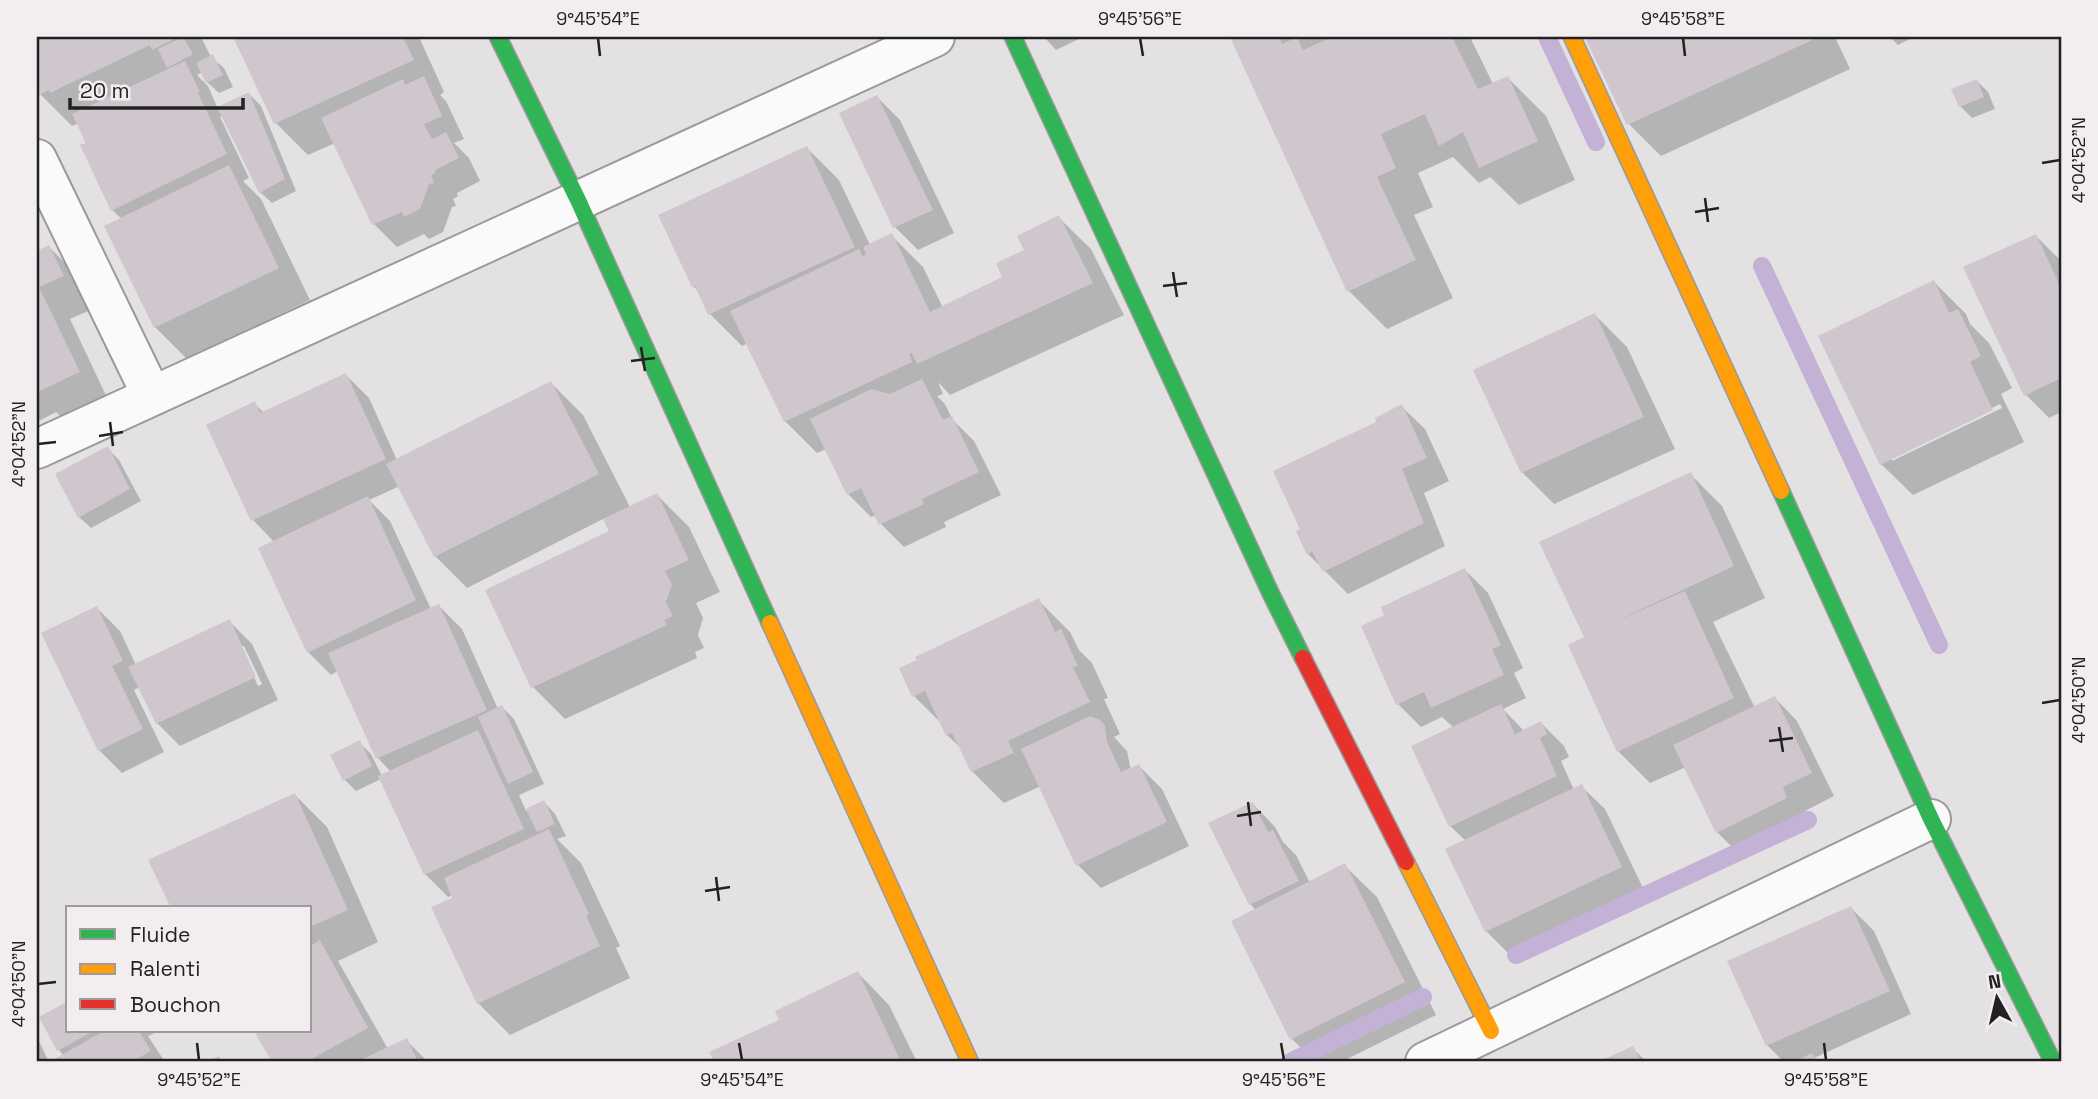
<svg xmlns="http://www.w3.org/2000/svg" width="2098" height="1099" font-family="'Space Grotesk',sans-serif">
  <rect width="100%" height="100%" fill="#e3e1e2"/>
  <g fill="#0003" fill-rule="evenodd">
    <path d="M37,37H201L211,57L224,68L233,87L219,93L207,82L203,72L197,75L208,86L218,109L249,94L261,106L296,191L272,203L260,192L223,115L220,117L249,178L243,181L261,199L310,300L187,359L155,327L122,219L112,210L78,123L72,126L40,94L37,87Z"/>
    <path d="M235,37H419L444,92L440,95L446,101L464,139L454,143L469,158L480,181L457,193L458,196L453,199L456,206L452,207L443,232L429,239L424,234L397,247L374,224L335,143L308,155L276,123Z"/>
    <path d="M1044,37H1083L1056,50Z"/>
    <path d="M1232,37H1470L1493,84L1508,78L1546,116L1575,180L1519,205L1490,177L1479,183L1453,157L1418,173L1433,207L1414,215L1453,298L1387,329L1349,291Z"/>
    <path d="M1597,37H1835L1850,69L1661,156L1629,124L1588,41Z"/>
    <path d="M1890,37H1914L1898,45Z"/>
    <path d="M1977,81L1988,92L1995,109L1972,118L1960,106Z"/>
    <path d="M877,97L900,120L954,233L918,250L895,227Z"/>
    <path d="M807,148L839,180L870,245L891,235L923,267L943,308L1005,278L1026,250L1059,218L1091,249L1124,315L950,395L938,382L943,394L937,396L945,404L952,419L974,441L1001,495L944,522L946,527L904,547L881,524L876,515L871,517L848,494L826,449L817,453L785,421L748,343L742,346L710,314L701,294L693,286Z"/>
    <path d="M2036,236L2059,259L2061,265V412L2049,418L2026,395Z"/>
    <path d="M49,247L81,279L95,308L70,319L110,404L68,424L56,412L37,422V252Z"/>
    <path d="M1934,282L1966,314L1970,324L1989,343L2012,388L2001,394L2024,442L1913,495L1881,464ZM2000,404L2002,408L1892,461V457Z"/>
    <path d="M1595,315L1627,347L1675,449L1554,504L1522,472Z"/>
    <path d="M346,375L369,398L397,460L551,383L583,415L630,507L657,495L689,527L720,592L696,603L703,618L698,635L704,648L695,652L697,658L565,719L533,687L611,532L605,518L467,588L435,556L400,486L369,500L390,521L431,609L439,606L462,629L498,709L502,707L514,719L544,784L519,795L526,811L544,802L555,814L566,836L557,839L581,863L620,946L616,948L630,978L510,1035L478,1003L455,898L453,895L448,897L425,874L381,779L356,791L345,780L360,743L371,754L382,776L391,772L378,758L338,671L331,675L308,652L274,542L253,520L209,426L254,403L264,413Z"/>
    <path d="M1402,407L1425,429L1449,481L1424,493L1445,546L1348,594L1308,554L1378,423Z"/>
    <path d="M107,448L119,460L141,501L91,528L79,517Z"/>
    <path d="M1690,474L1722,506L1765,598L1713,622L1755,708L1775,698L1797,721L1834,796L1805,811L1809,822L1740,855L1717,832L1686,767L1650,783L1618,751L1587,638Z"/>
    <path d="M1465,570L1488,593L1523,668L1514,673L1526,698L1503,709L1524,731L1541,723L1564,746L1569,757L1561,761L1574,790L1582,787L1605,809L1644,890L1509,954L1486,931L1466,841L1450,826L1454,728L1442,717L1421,727L1398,704Z"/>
    <path d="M1038,600L1070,632L1079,650L1092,663L1108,698L1104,699L1120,734L1114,737L1127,751L1131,770L1139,766L1162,789L1189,846L1101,888L1078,865L1041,786L1004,803L972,771L962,749L947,735L943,725L914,696Z"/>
    <path d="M97,608L120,631L136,665L229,621L252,644L278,700L180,746L157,723L140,687L134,690L164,752L122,773L99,750ZM240,646H244L262,684L258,686Z"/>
    <path d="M295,795L327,827L378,942L338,961L388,1049L406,1040L428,1062H274L256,1031H310V908H172L151,860Z"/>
    <path d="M1253,804L1275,827L1283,842L1296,855L1310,883L1345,866L1377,897L1436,1015L1341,1062H1315L1292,1039L1233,922L1256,910L1250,904Z"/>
    <path d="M1851,908L1874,931L1911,1014L1814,1058L1819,1062H1784L1767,1045Z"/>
    <path d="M858,973L889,1005L917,1062H716L712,1053L781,1021Z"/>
    <path d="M68,1003V1031H159L148,1036L165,1062H52L64,1056L59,1050L41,1018Z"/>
    <path d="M37,1037L49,1062H37Z"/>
    <path d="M1632,1048L1647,1062H1602Z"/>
  </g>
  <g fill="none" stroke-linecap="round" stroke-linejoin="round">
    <g stroke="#c4b2d6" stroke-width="18">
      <path d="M1547,37L1596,142"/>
      <path d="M1762,266L1939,645"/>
      <path d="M1516,955L1808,820"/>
      <path d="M1290,1062L1423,997"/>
    </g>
  </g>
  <g fill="#cfc6ce">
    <path d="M37,37H178L152,50L150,45L50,93L49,90L39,95L37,91Z"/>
    <path d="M183,37L193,54L167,68L158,49Z"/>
    <path d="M233,37H403L414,60L274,124Z"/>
    <path d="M1230,37H1279L1282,44L1297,37L1303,50L1332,37H1452L1478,89L1508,76L1538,141L1479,168L1463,132L1439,146L1425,114L1381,134L1396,168L1377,177L1416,260L1347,292Z"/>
    <path d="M1593,37H1819L1627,125L1586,40Z"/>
    <path d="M213,54L223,75L206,83L196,63Z"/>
    <path d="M185,61L200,92L198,93L227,154L111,211L80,145L86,143L72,114Z"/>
    <path d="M424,76L442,116L424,124L432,139L446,132L459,158L435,170L436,173L431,175L434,183L429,184L420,209L404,217L402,212L372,225L321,118L403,79L405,85Z"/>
    <path d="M1977,79L1984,97L1959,107L1951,89Z"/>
    <path d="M249,92L285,179L259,193L217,107Z"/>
    <path d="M877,95L933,210L893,228L839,113Z"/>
    <path d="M807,146L855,247L708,315L695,286L692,287L658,215Z"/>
    <path d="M229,165L279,268L154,328L104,226Z"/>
    <path d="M1059,215L1093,283L917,364L912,353L909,354L912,362L784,422L730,311L859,249L863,257L866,254L863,247L892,233L930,312L1002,277L996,263L1024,250L1017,236Z"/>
    <path d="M2036,234L2061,288V378L2024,396L1963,267Z"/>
    <path d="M49,245L64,276L39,287L80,372L37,392V251Z"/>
    <path d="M1934,280L1949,313L1958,309L1981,356L1970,362L1993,410L1880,465L1818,336Z"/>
    <path d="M1595,313L1644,417L1521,473L1473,370Z"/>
    <path d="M346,373L386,459L251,521L206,425L255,401L260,413Z"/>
    <path d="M922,379L943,420L952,416L979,472L922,499L924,504L879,525L861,488L847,495L810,419L871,389L890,394Z"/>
    <path d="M551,381L599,474L434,557L386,464Z"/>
    <path d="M1402,404L1427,458L1402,469L1424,523L1323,572L1312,551L1307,555L1296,531L1300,529L1273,471L1376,422L1375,418Z"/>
    <path d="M108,446L130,489L78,518L55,474Z"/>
    <path d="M1691,472L1734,566L1608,625L1685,591L1734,698L1617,752L1568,645L1584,637L1539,542Z"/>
    <path d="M657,493L689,560L665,571L672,585L666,602L673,616L664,620L667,625L531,688L485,590L609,531L603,519Z"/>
    <path d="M368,496L416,600L307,653L258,548Z"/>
    <path d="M1465,568L1501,645L1492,649L1504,675L1431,708L1424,692L1396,705L1361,626L1384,615L1381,607Z"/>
    <path d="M1039,598L1055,632L1061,629L1078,666L1073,667L1090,702L1008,741L1014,753L971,772L952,733L946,736L925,691L912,697L899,668L917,660L915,657Z"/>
    <path d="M439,604L487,710L376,759L328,653Z"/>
    <path d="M97,606L123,661L112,666L143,729L98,751L41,633Z"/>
    <path d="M230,619L256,677L156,724L128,667Z"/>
    <path d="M1775,696L1812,773L1783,787L1787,798L1716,833L1673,745Z"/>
    <path d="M1501,704L1515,734L1541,721L1547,734L1540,738L1557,776L1449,827L1411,746Z"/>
    <path d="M502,705L533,772L508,784L478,717Z"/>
    <path d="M1090,716L1100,720L1105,726L1107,742L1121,772L1139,764L1167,822L1076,866L1021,749Z"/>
    <path d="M478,730L524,829L424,875L378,776Z"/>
    <path d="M360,740L372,766L343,781L330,755Z"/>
    <path d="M1582,784L1622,867L1485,932L1445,849Z"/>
    <path d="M295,793L348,910L310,927V908H171L148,860Z"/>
    <path d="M544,800L555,824L537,832L526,809Z"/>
    <path d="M1253,802L1268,832L1273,830L1299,881L1249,905L1208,823Z"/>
    <path d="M549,829L589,914L586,916L600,946L477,1004L431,907L452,898L444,878Z"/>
    <path d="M1345,863L1405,982L1290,1040L1231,921Z"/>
    <path d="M1851,906L1890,991L1766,1046L1727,961Z"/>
    <path d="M320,940L368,1028L306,1062H272L254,1031H310V946Z"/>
    <path d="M858,971L901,1062H714L709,1052L779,1020L775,1011Z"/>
    <path d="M68,1001V1031H94L57,1051L39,1017Z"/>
    <path d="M104,1031H139L151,1051L131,1062H49Z"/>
    <path d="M407,1038L418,1062H356Z"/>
    <path d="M1633,1046L1641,1062H1598Z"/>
    <path d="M1812,1053L1817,1062H1793Z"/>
    <path d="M219,1056L222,1062H206Z"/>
  </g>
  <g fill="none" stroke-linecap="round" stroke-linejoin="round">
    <defs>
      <g id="street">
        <path d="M37,159L152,396"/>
        <path d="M37,449L935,37"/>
        <path d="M1425,1062L1931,819"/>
      </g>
      <g id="fast">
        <path d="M498,37L578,200L770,623"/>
        <path d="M1013,37L1271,594L1303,658"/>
        <path d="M1781,491L1931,819L2053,1062"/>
      </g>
      <g id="slow">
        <path d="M1572,37L1781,491"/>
        <path d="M770,623L970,1062"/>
        <path d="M1406,862L1491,1031"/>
      </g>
      <path id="jam" d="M1303,658L1406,862"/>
    </defs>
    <use href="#street" stroke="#9b999a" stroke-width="42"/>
    <use href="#fast" stroke="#9b999a" stroke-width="19"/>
    <use href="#slow" stroke="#9b999a" stroke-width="19"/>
    <use href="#jam" stroke="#9b999a" stroke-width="19"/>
    <use href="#street" stroke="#fbfafb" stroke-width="38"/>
    <use href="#fast" stroke="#30b455" stroke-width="16"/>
    <use href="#slow" stroke="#ff9f0a" stroke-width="16"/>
    <use href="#jam" stroke="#e5322d" stroke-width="16"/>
  </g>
  <path fill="none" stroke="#222021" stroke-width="2.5" d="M598,38L600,56M1140,38L1143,56M1683,38L1685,56M2042,163L2060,160M1705,198L1708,222M1695,212L1719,208M1173,272L1177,297M1163,286L1187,283M641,347L645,371M631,361L655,358M110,422L113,446M99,436L123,432M38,444L56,442M2042,703L2060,700M1779,727L1783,752M1769,741L1793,738M1248,802L1251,826M1237,816L1261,812M716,877L719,901M705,891L730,887M38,984L56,982M197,1043L199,1060M739,1043L742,1060M1281,1043L1284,1060M1824,1043L1826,1060"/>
  <rect width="2098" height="1099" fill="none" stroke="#f2edef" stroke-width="77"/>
  <rect x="66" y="906" width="245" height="126" fill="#f2edef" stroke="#9f9b9d" stroke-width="2"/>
  <rect x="80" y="929" width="35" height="10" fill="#30b455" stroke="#9f9b9d" stroke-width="2"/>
  <text x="130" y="942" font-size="21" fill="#222021">Fluide</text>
  <rect x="80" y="964" width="35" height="10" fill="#ff9f0a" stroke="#9f9b9d" stroke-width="2"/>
  <text x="130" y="976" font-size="21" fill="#222021">Ralenti</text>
  <rect x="80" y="999" width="35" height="10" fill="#e5322d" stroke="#9f9b9d" stroke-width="2"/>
  <text x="130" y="1012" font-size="21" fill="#222021">Bouchon</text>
  <g transform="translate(1997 998) rotate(352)" stroke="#f2edef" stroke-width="5" paint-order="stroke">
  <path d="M0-5L12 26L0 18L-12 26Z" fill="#222021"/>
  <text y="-10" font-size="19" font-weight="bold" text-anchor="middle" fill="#222021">N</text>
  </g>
  <path d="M70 98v10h173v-10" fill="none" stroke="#222021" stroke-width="3.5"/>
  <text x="80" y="98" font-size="21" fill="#222021" stroke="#f2edef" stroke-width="5" paint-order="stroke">20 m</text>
  <rect x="38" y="38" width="2022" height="1022" fill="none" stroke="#222021" stroke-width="2.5"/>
  <g font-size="18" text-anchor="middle" fill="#222021">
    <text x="598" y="25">9°45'54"E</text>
    <text x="1140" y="25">9°45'56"E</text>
    <text x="1683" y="25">9°45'58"E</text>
    <text transform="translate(2079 160) rotate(-90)" y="6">4°04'52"N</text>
    <text transform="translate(19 444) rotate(-90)" y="6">4°04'52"N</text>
    <text transform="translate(2079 700) rotate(-90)" y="6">4°04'50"N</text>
    <text transform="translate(19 984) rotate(-90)" y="6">4°04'50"N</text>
    <text x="199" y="1086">9°45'52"E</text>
    <text x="742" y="1086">9°45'54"E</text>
    <text x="1284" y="1086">9°45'56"E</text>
    <text x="1826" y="1086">9°45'58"E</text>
  </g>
</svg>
